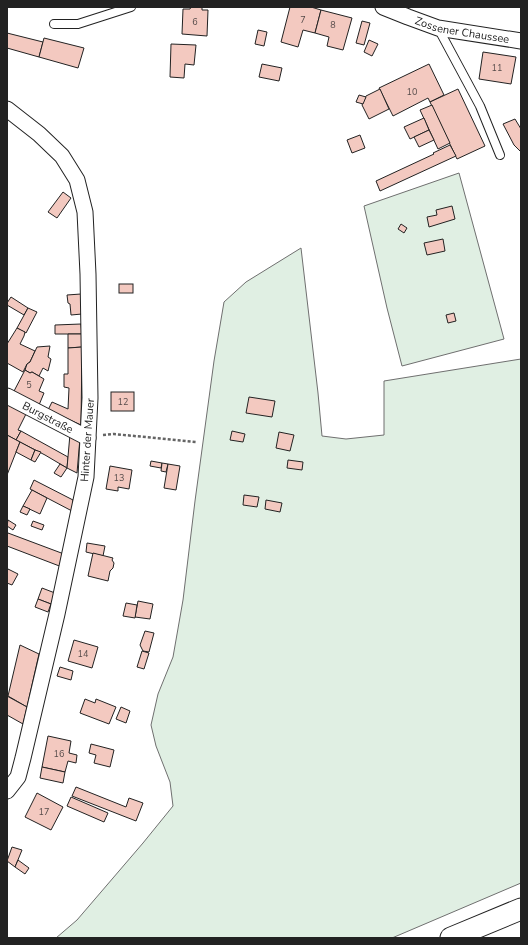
<svg xmlns="http://www.w3.org/2000/svg" width="528" height="945" font-family="'Nunito Sans',sans-serif">
  <rect width="100%" height="100%" fill="#fff"/>
  <g fill="#e0efe3" stroke="#6f6f6f">
    <path d="M459,173L504,339L402,366L387,308L364,206Z"/>
    <path d="M301,248L318,393L322,436L346,439L384,435V381L521,359V883L392,938H56L77,920L143,843L173,806L170,782L156,746L151,725L158,694L173,657L183,600L195,501L214,361L224,302L246,282Z"/>
  </g>
  <g fill="#f3c9c0" stroke="#222">
    <path d="M191,7H202V10H208L207,36L182,34L183,9H190Z"/>
    <path d="M290,7H311L321,10L315,33L303,30L298,47L281,42Z"/>
    <path d="M321,10L352,18L343,50L327,46L329,37L315,33Z"/>
    <path d="M362,21L370,23L364,45L356,43Z"/>
    <path d="M258,30L267,32L264,46L255,44Z"/>
    <path d="M7,33L43,42L39,57L7,48Z"/>
    <path d="M44,38L84,48L78,68L39,57Z"/>
    <path d="M369,40L378,44L372,56L364,52Z"/>
    <path d="M171,44L196,45L194,65L185,64L184,78L170,77Z"/>
    <path d="M483,52L516,57L511,84L479,79Z"/>
    <path d="M262,64L282,68L279,81L259,77Z"/>
    <path d="M429,64L444,95L430,102L428,98L393,116L379,88Z"/>
    <path d="M380,89L389,109L369,119L362,105L366,96Z"/>
    <path d="M458,89L485,146L457,159L430,102Z"/>
    <path d="M359,95L366,97L363,104L356,102Z"/>
    <path d="M432,105L450,143L438,149L420,110Z"/>
    <path d="M424,118L429,130L410,139L404,127Z"/>
    <path d="M515,119L521,129V152L514,145L503,124Z"/>
    <path d="M429,130L434,140L419,147L414,137Z"/>
    <path d="M360,135L365,148L352,153L347,140Z"/>
    <path d="M450,145L456,156L380,191L376,181L434,154L433,153Z"/>
    <path d="M63,192L71,198L57,218L48,212Z"/>
    <path d="M452,206L455,219L429,227L427,217L437,215L436,210Z"/>
    <path d="M401,224L407,228L404,233L398,229Z"/>
    <path d="M443,239L445,251L427,255L424,243Z"/>
    <rect x="119" y="284" width="14" height="9"/>
    <path d="M81,294L82,314L71,315L70,304L68,303L67,295Z"/>
    <path d="M11,297L28,308L24,315L7,305V303Z"/>
    <path d="M28,308L37,312L26,333L17,328Z"/>
    <path d="M454,313L456,321L448,323L446,315Z"/>
    <path d="M81,324L82,334H55V325Z"/>
    <path d="M17,328L25,332L24,336L20,344L35,351L30,362L27,364L23,372L7,363V344Z"/>
    <path d="M68,334H82V347L68,348Z"/>
    <path d="M50,346L48,357L51,359L48,371L43,368L39,376L32,372L30,373L25,370L27,364L30,362L37,347Z"/>
    <path d="M82,347L81,425L48,410L52,402L68,409L69,388L64,387V374H68V348Z"/>
    <path d="M25,370L30,373L32,372L44,379L39,391L44,393L39,405L13,393Z"/>
    <rect x="111" y="392" width="23" height="19"/>
    <path d="M249,397L275,401L272,417L246,413Z"/>
    <path d="M9,402L27,412L18,430L21,431L16,440L7,435V406Z"/>
    <path d="M21,431L68,457L67,468L45,455L16,440Z"/>
    <path d="M232,431L245,434L243,442L230,440Z"/>
    <path d="M279,432L294,435L290,451L276,448Z"/>
    <path d="M70,434L80,438L77,473L67,468Z"/>
    <path d="M7,435L20,442L7,475Z"/>
    <path d="M20,442L35,450L31,460L16,452Z"/>
    <path d="M35,450L41,452L35,462L31,460Z"/>
    <path d="M288,460L303,462L302,470L287,468Z"/>
    <path d="M151,461L162,463L161,468L150,466Z"/>
    <path d="M162,463L168,464L166,472L161,471Z"/>
    <path d="M60,464L67,468L61,477L54,473Z"/>
    <path d="M168,464L180,466L176,490L164,488Z"/>
    <path d="M110,466L132,470L129,489L118,487V491L106,489Z"/>
    <path d="M34,480L73,500L72,511L30,489Z"/>
    <path d="M32,490L47,498L40,514L23,506Z"/>
    <path d="M244,495L259,497L257,507L243,505Z"/>
    <path d="M266,500L282,503L280,512L265,509Z"/>
    <path d="M23,506L30,509L27,515L20,512Z"/>
    <path d="M8,520L16,525L13,530L7,526Z"/>
    <path d="M33,521L44,525L42,530L31,526Z"/>
    <path d="M8,533L64,554L62,567L7,546V535Z"/>
    <path d="M87,543L105,546L103,556L86,552Z"/>
    <path d="M93,553L113,558L112,560L114,563L113,568L110,571L108,581L88,576Z"/>
    <path d="M8,569L18,574L12,585L7,583V572Z"/>
    <path d="M42,588L55,593L51,604L38,599Z"/>
    <path d="M38,599L51,604L48,612L35,607Z"/>
    <path d="M138,601L153,604L150,619L135,617Z"/>
    <path d="M126,603L137,605L135,618L123,616Z"/>
    <path d="M145,631L154,633L149,652L143,651L140,645Z"/>
    <path d="M74,640L98,647L92,668L68,661Z"/>
    <path d="M20,645L39,654L27,707L8,696Z"/>
    <path d="M142,651L149,653L144,669L137,667Z"/>
    <path d="M60,667L73,671L71,680L57,676Z"/>
    <path d="M7,696L27,707L23,724L7,715Z"/>
    <path d="M85,699L95,703L96,699L116,707L109,724L80,713Z"/>
    <path d="M121,707L130,711L126,723L116,719Z"/>
    <path d="M48,736L71,741L69,753L77,755L76,763L68,761L65,772L42,767Z"/>
    <path d="M91,744L114,750L110,767L94,763L96,755L89,753Z"/>
    <path d="M42,767L65,772L63,783L40,778Z"/>
    <path d="M76,787L126,807L129,798L143,803L136,821L72,796Z"/>
    <path d="M37,793L63,807L51,830L25,817Z"/>
    <path d="M71,797L108,813L104,822L67,806Z"/>
    <path d="M12,847L22,850L15,867L7,861Z"/>
    <path d="M18,860L29,868L25,874L15,867Z"/>
  </g>
  <g fill="none" stroke-linecap="round" stroke-linejoin="round">
    <defs>
      <g id="lane">
        <path d="M54,24H78L131,7"/>
        <path d="M438,28L480,106L500,155"/>
      </g>
      <g id="street">
        <path id="s1" d="M383,7L408,17L438,28L521,41"/>
        <path d="M7,109L39,134L62,156L77,180L85,212L88,274L90,398L86,477L57,614L23,758L18,777L7,791"/>
        <path id="s2" d="M7,396L88,438"/>
      </g>
      <path id="secondary" d="M451,938L521,909"/>
    </defs>
    <use href="#lane" stroke="#222" stroke-width="10"/>
    <use href="#street" stroke="#222" stroke-width="17"/>
    <use href="#secondary" stroke="#222" stroke-width="23"/>
    <path stroke="#646464" stroke-width="2.5" stroke-dasharray="3 2" stroke-linecap="butt" d="M103,435L114,434L196,442"/>
    <use href="#lane" stroke="#fff" stroke-width="8"/>
    <use href="#street" stroke="#fff" stroke-width="15"/>
    <use href="#secondary" stroke="#fff" stroke-width="21"/>
  </g>
  <g text-anchor="middle" stroke-width="3" stroke-linejoin="round" paint-order="stroke">
    <g font-size="9" fill="#564c4a">
      <text x="303" y="23">7</text>
      <text x="195" y="25">6</text>
      <text x="333" y="28">8</text>
      <text x="497" y="71">11</text>
      <text x="412" y="95">10</text>
      <text x="29" y="388">5</text>
      <text x="123" y="405">12</text>
      <text x="119" y="481">13</text>
      <text x="83" y="657">14</text>
      <text x="59" y="757">16</text>
      <text x="44" y="815">17</text>
    </g>
    <g font-size="11" fill="#222" stroke="#fff">
      <text dy="4" stroke="none"><textPath href="#s1" startOffset="83">Zossener Chaussee</textPath></text>
      <text dy="4" stroke="none"><textPath href="#s2" startOffset="46">Burgstraße</textPath></text>
      <text transform="translate(87 440) rotate(-86)" y="4">Hinter der Mauer</text>
    </g>
  </g>
  <rect width="528" height="945" fill="none" stroke="#222222" stroke-width="16"/>
</svg>
